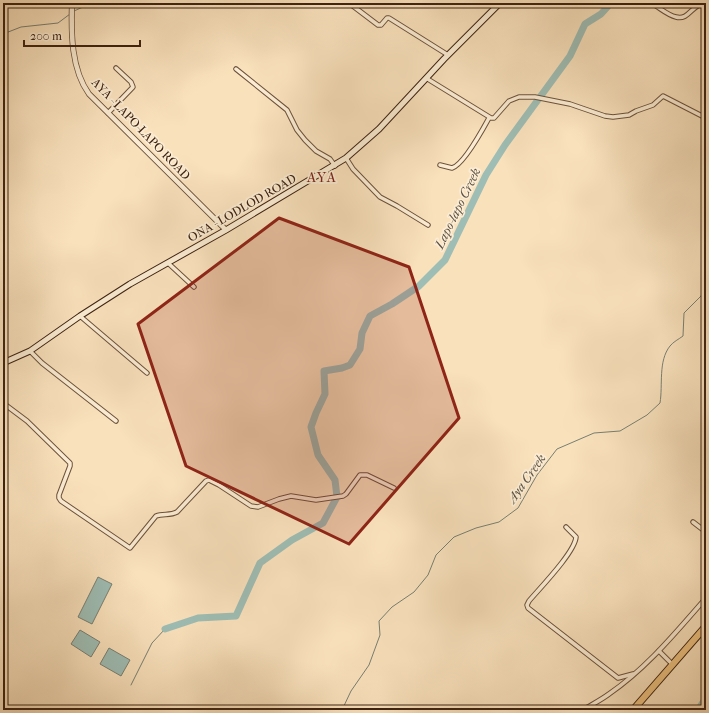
<svg xmlns="http://www.w3.org/2000/svg" width="709" height="713" font-family="'IM FELL French Canon',serif">
  <rect width="100%" height="100%" fill="#f9e1bc"/>
  <filter id="stains"><feTurbulence type="fractalNoise" baseFrequency=".005" numOctaves="4"/><feColorMatrix values="0 0 0 0 .2 0 0 0 0 .09 0 0 0 0 .02 0 0 0 .5 -.17"/></filter>
  <radialGradient id="worn" r=".72"><stop offset=".6" stop-color="#630" stop-opacity="0"/><stop offset="1" stop-color="#630" stop-opacity=".3"/></radialGradient>
  <g fill="#9ebdb4" stroke="#777f73">
    <path d="M98,577L112,584L92,624L78,617Z"/>
    <path d="M80,630L100,642L91,657L71,644Z"/>
    <path d="M109,648L130,660L121,676L100,664Z"/>
  </g>
  <g fill="none" stroke-linecap="round" stroke-linejoin="round">
    <g stroke="#777f73" stroke-width="1">
      <path d="M74,11L92,3"/>
      <path d="M3,34L21,27L58,23L70,14"/>
      <path d="M131,685L152,643L165,629"/>
      <path d="M342,710L351,691L369,665L380,635L379,621L392,607L414,592L428,575L436,555L454,537L476,528L499,522L518,508L537,475L557,449L594,433L620,431L647,415L660,403C663,385 658,361 670,346C673,342 679,339 683,336L684,313L701,296L706,286"/>
    </g>
    <g stroke="#9ebdb4" stroke-width="7">
      <path d="M165,629L198,618L236,616L260,563L292,540L323,523L337,497L335,480L318,455L311,427L316,413L325,394L324,371L342,368L350,365L360,349L362,333L370,316L392,304L419,286L445,260L486,175L505,145L570,56L585,24L601,14L611,3"/>
      <path d="M698,710L706,698"/>
    </g>
    <defs>
      <g id="minor">
        <path d="M349,3L378,25H381L387,18H389L448,55"/>
        <path d="M651,3C659,7 667,15 676,17C690,21 693,1 706,5"/>
        <path d="M236,69L287,110L297,130L305,140L316,151L330,159L335,166"/>
        <path d="M426,78L491,118H494L509,101L519,97H535L570,104L605,116L613,117L629,115L636,111L653,105L663,96L704,117L706,116"/>
        <path d="M108,113L133,87L131,82L116,68"/>
        <path d="M346,158L353,169L380,197L397,206L428,225"/>
        <path d="M440,165L452,168C463,165 483,129 489,118"/>
        <path d="M168,263L194,287"/>
        <path d="M80,316L147,373"/>
        <path d="M30,351L42,363L116,421"/>
        <path d="M3,403L27,421L70,463V466L59,495V498L61,501L130,548L156,516C163,513 170,516 177,512L206,481L209,480L219,485L251,506L258,507L279,499L291,496L316,500L343,496L346,494L360,475H367L394,488"/>
        <path d="M693,522L706,532"/>
        <path d="M566,527L576,537C575,552 540,588 529,601L527,605L528,608L618,678L633,674"/>
        <path d="M659,651L673,665"/>
        <path d="M583,710C591,705 601,700 609,694C647,668 676,632 706,598"/>
      </g>
      <path id="tertiary" d="M72,3C71,33 71,69 89,94L226,230"/>
      <path id="secondary" d="M3,363L30,351L80,316L130,284L226,230L346,158L379,129L444,59L500,3"/>
      <path id="trunk" d="M633,710L706,626"/>
    </defs>
    <use href="#minor" stroke="#6c523c" stroke-width="5.5"/>
    <use href="#tertiary" stroke="#6c523c" stroke-width="6"/>
    <use href="#secondary" stroke="#3d2211" stroke-width="7"/>
    <use href="#trunk" stroke="#3d2211" stroke-width="8"/>
    <use href="#minor" stroke="#fbecd3" stroke-width="3.5"/>
    <use href="#tertiary" stroke="#fbecd3" stroke-width="4.5"/>
    <use href="#secondary" stroke="#fbecd3" stroke-width="5"/>
    <use href="#trunk" stroke="#ecc07e" stroke-width="6"/>
  </g>
  <path fill="#8f2418" fill-opacity="0.2" stroke="#8f2418" stroke-width="3" stroke-linejoin="round" d="M279,218L409,267L459,418L349,544L186,466L138,324Z"/>
  <g text-anchor="middle" stroke-width="3.5" stroke-linejoin="round" paint-order="stroke">
    <g font-size="12" fill="#3d2211" stroke="#fbecd3">
      <text transform="translate(141 129) rotate(46)" y="4">AYA - LAPO-LAPO ROAD</text>
      <text transform="translate(242 208) rotate(-30)" y="4">ONA - LODLOD ROAD</text>
    </g>
    <g font-size="13" font-style="italic" fill="#5a5042" stroke="#fbecd3">
      <text transform="translate(457 208) rotate(-64)" y="5">Lapo-lapo Creek</text>
      <text transform="translate(526 478) rotate(-55)" y="5">Aya Creek</text>
    </g>
    <g font-size="14" letter-spacing="1" fill="#7a1f14" stroke="#fbecd3">
      <text x="322" y="182">AYA</text>
    </g>
  </g>
  <rect width="709" height="713" fill="none" stroke="#f9e1bc" stroke-width="16"/>
  <rect x="4" y="4" width="701" height="705" fill="none" stroke="#3d2211" stroke-width="2"/>
  <rect x="8" y="8" width="693" height="697" fill="none" stroke="#3d2211"/>
  <path d="M24 40v6h116v-6" fill="none" stroke="#3d2211" stroke-width="2"/>
  <text x="30" y="40" font-size="12" fill="#3d2211" stroke="#fbecd3" stroke-width="3" paint-order="stroke">200 m</text>
  <rect width="100%" height="100%" filter="url(#stains)"/>
  <rect width="100%" height="100%" fill="url(#worn)"/>
</svg>
